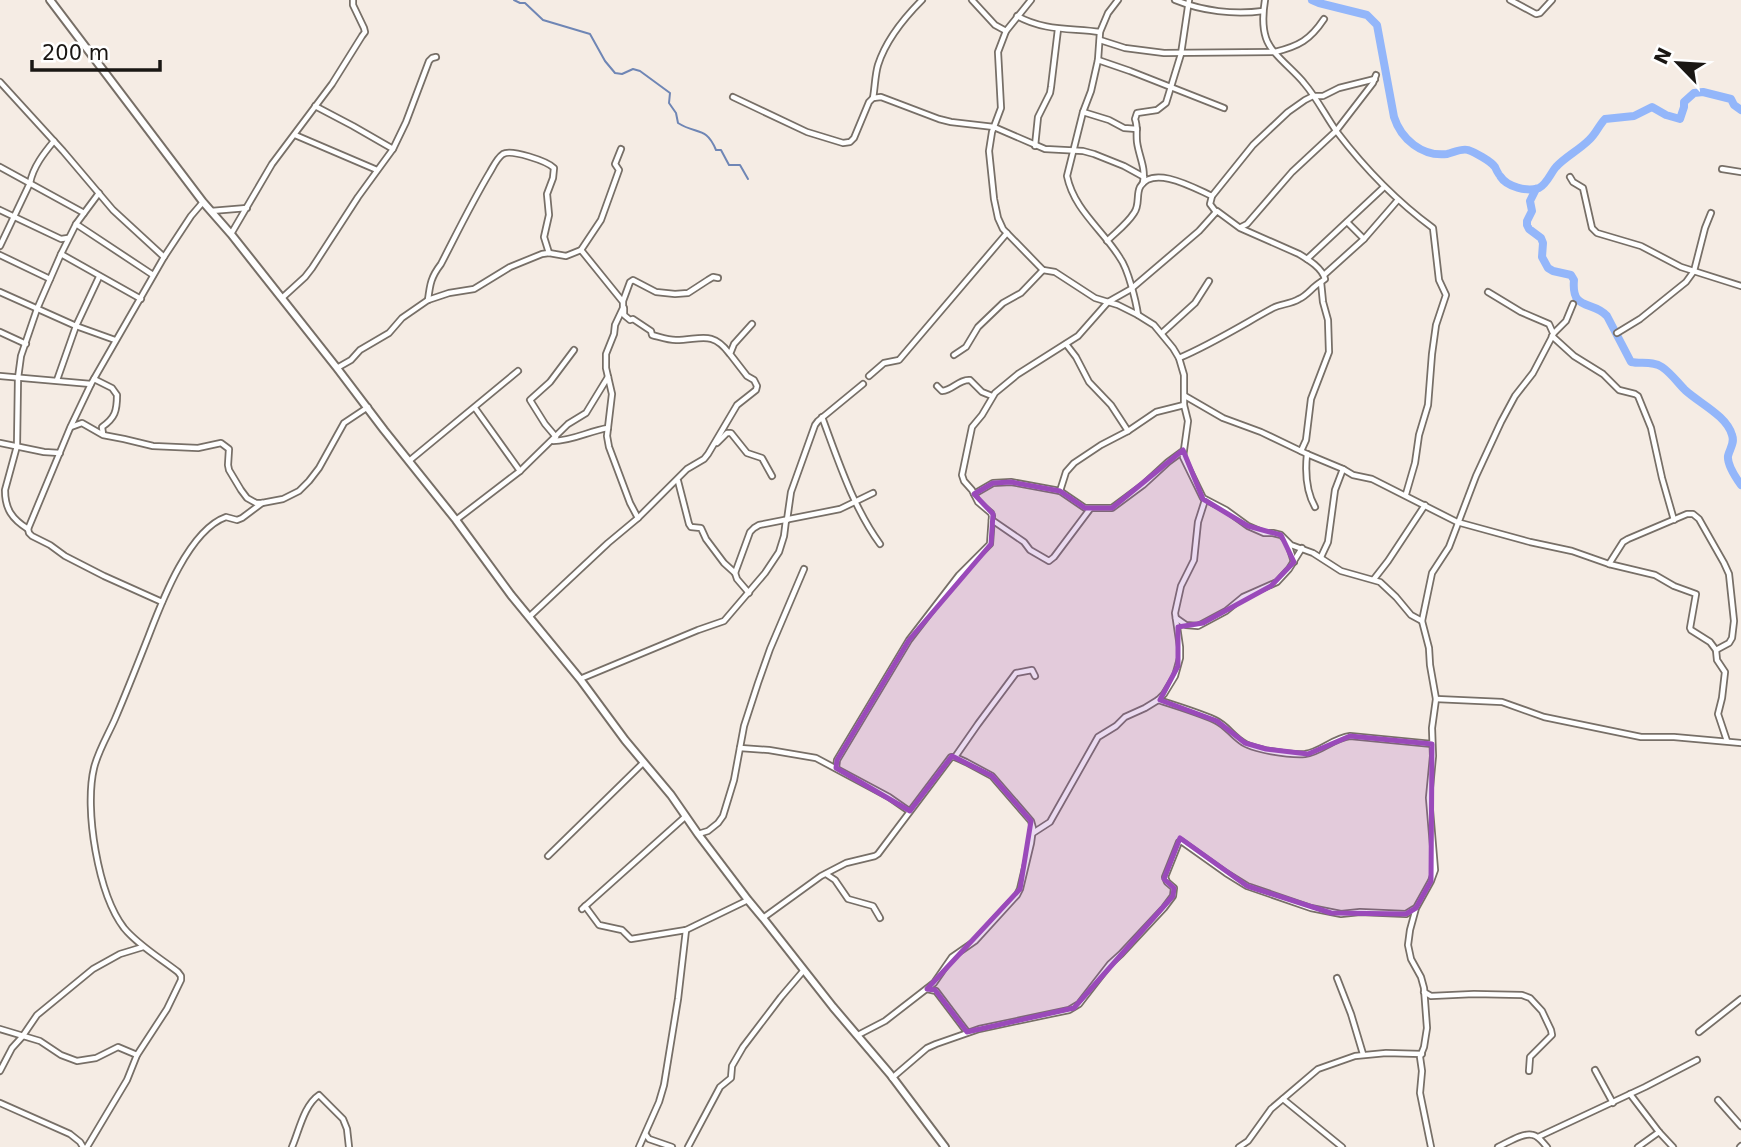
<svg xmlns="http://www.w3.org/2000/svg" width="1741" height="1147" font-family="'DejaVu Sans',sans-serif">
  <rect width="100%" height="100%" fill="#f5ece4"/>
  <g fill="none" stroke-linecap="round" stroke-linejoin="round">
    <path stroke="#6f86b5" stroke-width="2" d="M514,0L520,3H525L543,20L590,34L605,61L615,73L622,74L633,69L640,71L670,93L669,103L676,113L678,123C697,135 706,126 716,150H721L729,165H740L748,179"/>
    <g stroke="#93b6fa" stroke-width="8">
      <path d="M1312,0L1319,3L1367,15L1377,25L1394,117C1401,139 1422,157 1447,154C1453,153 1461,148 1468,150C1474,152 1491,161 1495,167C1495,167 1499,176 1500,176C1507,187 1527,192 1539,188C1547,184 1550,174 1556,167C1565,157 1579,150 1589,140C1596,134 1599,125 1605,119L1634,116L1652,107L1666,115L1680,119L1684,107V102L1694,93L1703,92L1731,99L1734,105L1741,110"/>
      <path d="M1536,189L1530,201L1532,211L1527,221V225L1529,229L1541,238L1543,243L1542,257L1548,268L1553,271L1571,275L1574,280C1571,312 1593,300 1607,316L1631,362C1641,364 1653,361 1662,367C1671,373 1678,383 1685,390C1699,403 1727,416 1732,435C1735,443 1730,448 1728,456C1727,465 1736,478 1741,485"/>
    </g>
    <defs>
      <g id="minor">
        <path d="M972,0L995,25L1006,31"/>
        <path d="M1031,0L1006,31L998,52L1001,108L992,132L989,151L994,199L998,218L1003,229L1043,270L1055,272L1095,298L1118,305L1138,315L1154,325L1173,348L1179,358L1184,375V405L1188,421L1183,457L1203,498L1226,510L1248,526L1264,533H1273L1281,535L1291,545L1313,553L1341,571L1380,582L1396,597L1411,615L1422,621L1429,648L1430,665L1436,699L1432,728L1433,756L1429,798L1435,870L1431,881L1416,908L1410,930L1408,945L1411,959L1421,977L1424,988L1427,1028L1424,1047L1420,1057L1422,1071L1420,1093L1431,1147"/>
        <path d="M1118,0L1108,13L1100,32L1098,60L1091,91L1083,112L1067,176C1074,210 1103,230 1120,258C1128,269 1136,301 1138,315"/>
        <path d="M1175,0C1202,11 1234,15 1263,11"/>
        <path d="M1265,0C1263,12 1262,26 1266,38C1271,54 1293,69 1304,83C1317,98 1326,117 1337,132C1366,170 1395,200 1433,228L1439,280L1446,295L1436,325L1432,354L1428,405L1419,435L1415,463L1406,494"/>
        <path d="M1510,0L1536,14L1540,13L1552,0"/>
        <path d="M1017,16C1044,31 1070,28 1100,32"/>
        <path d="M1100,40L1125,48L1164,53L1275,52C1299,46 1310,40 1324,19"/>
        <path d="M1098,60L1130,71L1224,108"/>
        <path d="M0,82L63,151L113,210L164,257"/>
        <path d="M733,97L807,132L843,143L850,142L854,138L869,102L873,98L881,97L939,119L951,122L994,127L1045,149L1083,151L1094,154L1124,166L1144,177"/>
        <path d="M873,98C875,87 875,75 878,65C886,40 904,18 922,0"/>
        <path d="M315,106L353,126L393,149"/>
        <path d="M1083,112L1109,120L1124,128L1137,129"/>
        <path d="M295,135L377,170"/>
        <path d="M1035,146L1038,117L1050,93L1051,87L1058,29"/>
        <path d="M0,167L84,213"/>
        <path d="M1722,169L1741,172"/>
        <path d="M1570,177L1573,182L1583,188L1592,228L1597,233L1641,246L1681,267L1741,286"/>
        <path d="M1143,183C1146,167 1139,157 1137,142C1136,134 1138,127 1135,119L1137,113L1157,110L1166,103L1181,54L1189,0"/>
        <path d="M0,210L61,239L68,238"/>
        <path d="M211,211L247,208"/>
        <path d="M1216,212L1210,204L1212,196L1253,145L1288,112L1305,100L1313,96H1323L1339,88L1375,79"/>
        <path d="M1347,222L1364,239"/>
        <path d="M76,224L153,275"/>
        <path d="M1241,227L1247,224L1292,172L1336,131L1373,83L1376,75"/>
        <path d="M231,234L272,164L332,84L362,36L365,32L364,28L353,5V0"/>
        <path d="M1107,241C1116,232 1127,224 1134,213C1140,205 1136,195 1140,187C1153,164 1196,189 1212,196"/>
        <path d="M0,246L30,183C33,167 44,153 54,141"/>
        <path d="M581,250L623,302V308L615,325L614,334L606,354V368L612,394L607,436L609,447L630,503L638,518"/>
        <path d="M61,254L141,299"/>
        <path d="M0,255L50,279"/>
        <path d="M1307,259L1383,188"/>
        <path d="M1324,275L1364,239L1397,201"/>
        <path d="M0,292L76,326L115,340"/>
        <path d="M1488,292L1521,312L1549,324L1553,333"/>
        <path d="M282,298L305,277L312,268L358,197L393,149L406,122L429,61L432,58L436,57"/>
        <path d="M428,300C430,284 431,277 441,264C457,233 472,202 490,172C493,167 497,158 503,154C511,149 547,161 554,168L553,178L547,194L549,215L544,237L549,253"/>
        <path d="M623,301L630,282L633,280L656,292L675,294L688,293L708,280L713,277L718,278"/>
        <path d="M624,308V315L630,320L633,319L651,331L652,335C660,337 668,340 676,340C700,340 712,330 729,353"/>
        <path d="M0,332L26,344"/>
        <path d="M1162,333L1195,303L1209,281"/>
        <path d="M1617,333L1640,319L1686,282L1694,271L1705,228L1711,213"/>
        <path d="M1552,336L1574,356L1603,374L1619,390L1635,394L1638,396L1651,428L1662,478L1674,520"/>
        <path d="M1066,344L1076,357L1089,382L1111,405L1128,431"/>
        <path d="M954,355L966,347L978,327L1003,303L1021,293L1043,270"/>
        <path d="M1179,358C1212,344 1242,325 1273,308C1281,304 1291,304 1299,299C1308,295 1312,287 1321,282"/>
        <path d="M337,368L351,360L360,350L389,333L402,318L428,300L449,293L474,289L510,267L542,254L549,253L566,256L581,250L601,220L619,170L615,164L621,149"/>
        <path d="M0,376L91,384"/>
        <path d="M869,376L884,363L899,360L1007,233"/>
        <path d="M94,379L112,388L117,395C117,411 115,418 102,427L103,434"/>
        <path d="M57,380L76,326L99,277"/>
        <path d="M937,386L942,391C953,390 959,379 970,380L982,392L992,396"/>
        <path d="M1185,396L1223,418L1261,432L1307,454L1343,469L1353,475L1372,479L1457,522L1530,542L1572,551L1609,564L1655,575L1674,586L1696,594L1690,628L1691,630L1710,642L1716,650L1717,660L1725,672L1722,698L1718,714L1727,741"/>
        <path d="M475,408L520,471"/>
        <path d="M822,417C838,460 853,507 880,544"/>
        <path d="M71,427L82,423L103,435L124,439L153,446L198,448L221,443L229,449L228,465L229,470L241,490L247,498L256,503H262L283,499L299,491L309,481L319,468L344,423L368,407"/>
        <path d="M556,437L545,424L530,400L550,382L574,350"/>
        <path d="M553,441C572,441 589,431 608,428"/>
        <path d="M0,443L44,452L60,453"/>
        <path d="M717,443L727,433H731L747,453L762,458L772,476"/>
        <path d="M1307,454C1305,473 1306,491 1315,507"/>
        <path d="M409,461L518,371"/>
        <path d="M678,481L689,524L691,527L701,528L706,539L724,563L735,573L737,579L749,593"/>
        <path d="M1060,491L1066,472L1074,463L1101,445L1128,431L1156,412L1184,405"/>
        <path d="M974,494L993,483L1011,482L1060,491L1085,508H1112L1143,485L1168,462L1183,451"/>
        <path d="M456,520L520,471L568,424L586,413L608,377"/>
        <path d="M787,520L791,492L815,425L818,421L863,384"/>
        <path d="M992,520L1024,542L1030,550L1049,561L1054,557L1090,509"/>
        <path d="M28,529C12,519 5,509 5,490L17,446L18,378L21,356L37,309L61,254L76,224L99,193"/>
        <path d="M1288,543L1294,562"/>
        <path d="M1321,557L1328,542L1335,490L1343,469"/>
        <path d="M1609,564L1623,542L1628,539L1687,514H1693L1699,519L1724,563L1729,574L1734,621L1732,638L1729,643L1716,650"/>
        <path d="M735,573L750,532L754,528L759,525L840,509L873,493"/>
        <path d="M1374,579L1388,561L1425,505"/>
        <path d="M162,602L104,576L65,556L50,545L32,536L29,533L28,529L70,428L91,384L164,257L191,216L203,202"/>
        <path d="M529,617L608,543L638,518L687,469L704,459L708,454L737,405L756,390L757,386L754,380L747,376L730,354L734,344L752,324"/>
        <path d="M1176,618L1186,625L1198,626L1226,611L1243,597L1277,582L1289,569L1302,548"/>
        <path d="M1422,621L1432,573L1449,547L1476,476L1501,422L1515,396L1533,373L1554,333L1566,321L1573,304"/>
        <path d="M580,679L698,630L724,621L765,573L779,552L784,536L786,520"/>
        <path d="M1436,699L1502,702L1544,717L1641,737H1674L1741,743"/>
        <path d="M1158,700C1177,706 1197,712 1215,720C1226,725 1231,734 1241,741C1252,750 1290,755 1305,754C1321,752 1333,738 1350,736L1432,744"/>
        <path d="M740,748L769,750L816,758L889,797L909,811"/>
        <path d="M955,757L978,724L1016,673L1032,670L1035,676"/>
        <path d="M836,768L837,760L909,640L959,575L990,544L992,516L991,513L978,502L972,490L964,481L962,475L972,427L982,415L995,393L1018,374L1078,336L1108,302L1131,289L1199,231L1217,211L1240,228L1299,254C1309,260 1322,268 1325,279L1321,282L1323,302L1328,320L1329,352L1311,399L1306,440L1301,451"/>
        <path d="M1033,833L1050,822L1098,737L1116,726L1125,717L1145,708L1158,700L1164,694L1175,676L1180,658V647L1175,613L1181,586L1194,560L1198,522L1205,500"/>
        <path d="M698,834L708,831L718,823L723,816L734,780L744,726L758,683L770,649L804,569"/>
        <path d="M548,856L643,763"/>
        <path d="M826,874L835,880L848,899L873,906L880,918"/>
        <path d="M585,906L599,925L622,930L631,939L686,930L748,900"/>
        <path d="M582,909L686,816"/>
        <path d="M763,918L821,876L846,863L875,856L878,854L951,757H955L966,762L992,776L1031,821L1033,828L1031,843L1020,889L1017,895L975,941L952,957L934,983L885,1021L858,1035"/>
        <path d="M1337,978L1351,1014L1363,1054"/>
        <path d="M927,989L936,991L967,1032"/>
        <path d="M1424,992L1431,996L1474,994L1522,995L1530,998L1542,1011L1551,1030L1552,1035L1530,1057L1529,1071"/>
        <path d="M0,1029L40,1041L61,1055L77,1061L96,1058L118,1047L137,1055"/>
        <path d="M1699,1032L1741,999"/>
        <path d="M1595,1070L1613,1103"/>
        <path d="M0,1071L12,1048L22,1037L37,1015L93,969L120,954L143,947"/>
        <path d="M892,1078L927,1048L936,1044L979,1029L1069,1010L1079,1004L1110,964L1121,954L1164,908L1173,896L1174,888L1167,882L1165,877L1179,842L1181,841L1226,873L1247,886L1311,908L1341,914L1360,912L1406,914L1414,909"/>
        <path d="M1630,1094L1659,1132L1638,1147"/>
        <path d="M1283,1099L1342,1147"/>
        <path d="M1718,1100L1741,1126"/>
        <path d="M0,1103L70,1134L80,1142L83,1147"/>
        <path d="M1659,1132L1673,1147"/>
        <path d="M646,1135L649,1139L672,1147"/>
        <path d="M1538,1137L1645,1087L1697,1060"/>
        <path d="M87,1147L127,1080L137,1055L167,1009L181,980V976L178,972C160,958 138,945 124,928C98,894 84,809 94,768C98,751 108,735 115,719C127,691 138,663 149,635C162,601 189,530 226,517L237,520L242,518L262,503"/>
        <path d="M292,1147C299,1131 304,1105 319,1095L343,1119L347,1129L349,1147"/>
        <path d="M639,1147L659,1102L664,1085L678,999L686,930"/>
        <path d="M688,1147L720,1087L731,1078L732,1066L743,1047L781,997L804,970"/>
        <path d="M1239,1147L1248,1141L1271,1109L1318,1069L1355,1056L1386,1053L1422,1054"/>
        <path d="M1498,1147C1507,1143 1523,1132 1533,1135C1539,1136 1543,1143 1547,1147"/>
        <path d="M1740,1147L1741,1146"/>
      </g>
      <path id="tertiary" d="M50,0L203,202L231,234L337,368L384,430L456,520L511,595L580,679L625,740L671,795L698,834L748,900L763,918L833,1007L890,1074L945,1147"/>
    </defs>
    <use href="#minor" stroke="#776f67" stroke-width="8"/>
    <use href="#tertiary" stroke="#776f67" stroke-width="10"/>
    <use href="#minor" stroke="#fff" stroke-width="4.5"/>
    <use href="#tertiary" stroke="#fff" stroke-width="6"/>
  </g>
  <path fill="#9a4aba" fill-opacity="0.2" stroke="#9a4aba" stroke-width="5" stroke-linejoin="round" d="M1183,450L1203,499L1248,526L1281,535L1294,562L1271,586L1203,623L1178,627V666L1160,700L1217,721L1245,743L1266,749L1308,754L1350,736L1432,744L1431,881L1416,908L1406,914L1331,913L1247,886L1180,838L1164,879L1174,888L1173,896L1074,1008L967,1032L935,990L927,989L1020,889L1031,821L992,776L952,756L910,811L836,768L837,760L909,640L991,544L993,514L974,494L993,483L1011,482L1060,491L1085,508H1112Z"/>
  <g transform="translate(1678 63) rotate(295)" stroke="#ffffff" stroke-width="5" paint-order="stroke">
  <path d="M0-5L12 26L0 18L-12 26Z" fill="#1a1714"/>
  <text y="-10" font-size="19" font-weight="bold" text-anchor="middle" fill="#1a1714">N</text>
  </g>
  <path d="M32 60v10h128v-10" fill="none" stroke="#1a1714" stroke-width="3.5"/>
  <text x="42" y="60" font-size="21" fill="#1a1714" stroke="#ffffff" stroke-width="5" paint-order="stroke">200 m</text>
</svg>
